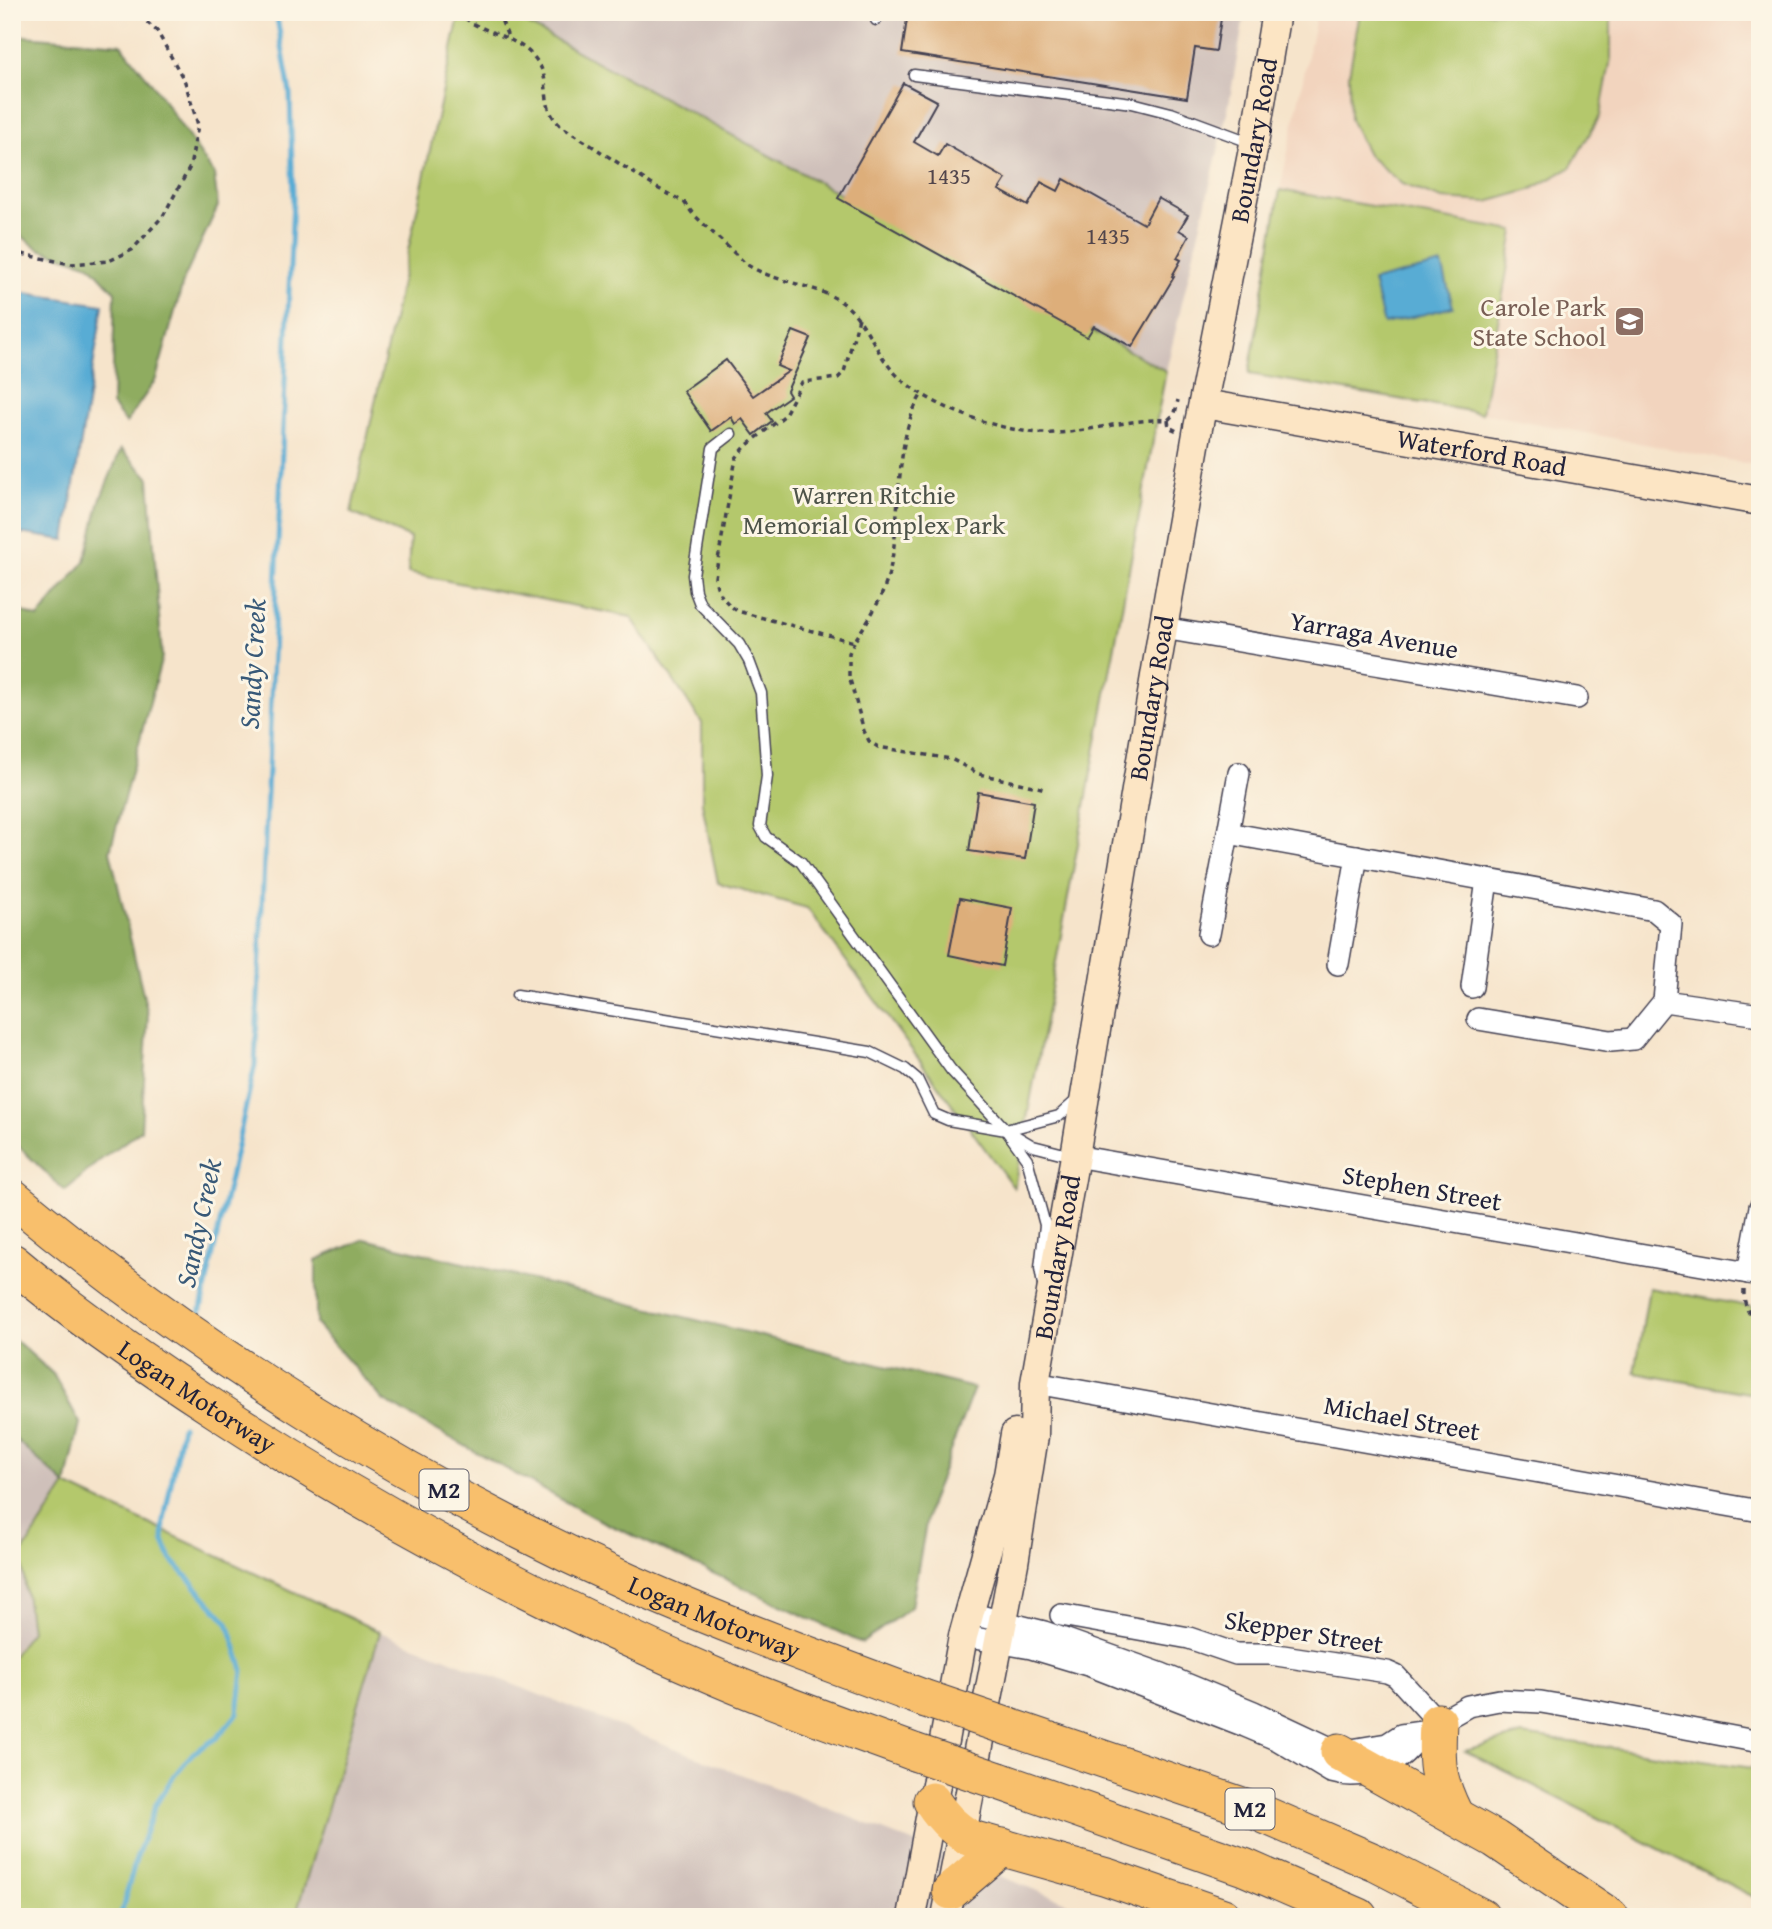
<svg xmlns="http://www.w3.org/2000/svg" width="1772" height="1929" font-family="'Gentium Book Plus',serif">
  <rect width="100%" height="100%" fill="#fcf5e5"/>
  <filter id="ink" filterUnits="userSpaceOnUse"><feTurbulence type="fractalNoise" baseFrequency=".0143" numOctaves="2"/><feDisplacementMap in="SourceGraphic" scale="14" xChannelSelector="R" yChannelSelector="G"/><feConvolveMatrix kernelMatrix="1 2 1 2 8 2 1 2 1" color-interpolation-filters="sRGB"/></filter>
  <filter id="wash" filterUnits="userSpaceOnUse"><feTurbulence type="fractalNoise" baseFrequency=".00686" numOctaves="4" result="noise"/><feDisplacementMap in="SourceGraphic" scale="28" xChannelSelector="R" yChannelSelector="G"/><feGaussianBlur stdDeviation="1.57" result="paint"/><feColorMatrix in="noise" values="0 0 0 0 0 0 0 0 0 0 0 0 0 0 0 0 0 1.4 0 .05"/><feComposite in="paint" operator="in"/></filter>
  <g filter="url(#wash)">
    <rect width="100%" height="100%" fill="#f6e4cb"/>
    <path fill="#f2d4be" d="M1317,12H1760V466L1482,413L1513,231L1280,190Z"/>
    <g fill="#cfc0ba">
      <path d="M505,12H1245L1229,104L1166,371Z"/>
      <path d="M12,1436L66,1485L21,1555L31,1631L12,1653Z"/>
      <path d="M380,1632L1104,1917H295Z"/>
    </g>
    <g fill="#b4c86c" stroke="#6b7554" stroke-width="2">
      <path d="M460,12H505L1166,371L1014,1188L807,908L718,883L702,803V723L631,617L408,573L410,538L351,513Z"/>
      <path d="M1360,12H1611V58L1600,116L1570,168L1530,190L1487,202L1442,199L1402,184L1369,156L1350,119L1349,75Z"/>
      <path d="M1280,190L1514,231L1482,413L1249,374Z"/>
      <path d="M1649,1288L1760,1308V1395L1635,1373Z"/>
      <path d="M66,1485L380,1632L295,1917H12V1657L31,1631L21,1555Z"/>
      <path d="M1522,1735L1760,1769V1900L1465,1751Z"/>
    </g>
    <g fill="#8fac60" stroke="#58674e" stroke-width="2">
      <path d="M24,36L121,44L154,86L214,174L218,206L184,279L156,379L126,423L112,405L115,292L90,265L39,249L12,229V43Z"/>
      <path d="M121,449L149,478L162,657L110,851L148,1015L141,1130L99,1161L65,1191L12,1140V607L38,618L85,561L100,500Z"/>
      <path d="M365,1239L974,1388L929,1507L911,1607L862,1643L593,1517L384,1401L316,1324V1260Z"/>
      <path d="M12,1337L53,1374L80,1423L66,1485L12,1436Z"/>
    </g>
    <g fill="#58acd4" stroke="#3d6788" stroke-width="2">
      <path d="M1442,264L1453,307L1384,324L1373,281Z"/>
      <path d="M12,291L103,305L65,540L12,532Z"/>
    </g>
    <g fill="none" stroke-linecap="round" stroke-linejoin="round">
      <g stroke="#58acd4" stroke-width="5">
        <path d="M200,1313L255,1065L293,200L290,93L276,12"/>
        <path d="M120,1917L136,1859L155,1806L173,1777L193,1753L218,1737L238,1713L243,1670L228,1623L171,1559L163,1540L164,1520L182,1426"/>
      </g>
    </g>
    <g id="blocks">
      <g fill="#ddae7a">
        <path d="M908,12H1222L1216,51L1195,48L1187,98L902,53Z"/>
        <path d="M903,83L937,101L914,142L938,156L945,144L1006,179L999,190L1028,206L1041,182L1058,191L1064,179L1144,224L1158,198L1188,215L1179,230L1189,236L1177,258L1181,260L1172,276L1174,277L1132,347L1094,326L1087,337L838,198Z"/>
        <path d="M793,331L811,338L787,391L790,396L766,413L772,421L754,435L742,419L735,424L731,417L711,431L683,391L726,360L753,396L789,371L777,366Z"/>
        <path d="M978,792L1034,802L1025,859L969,851Z"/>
        <path d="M960,898L1012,908L1002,966L949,955Z"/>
      </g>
    </g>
  </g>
  <g filter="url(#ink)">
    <use href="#blocks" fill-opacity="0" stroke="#423f51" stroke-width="2"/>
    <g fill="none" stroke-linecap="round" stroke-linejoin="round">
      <defs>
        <g id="lane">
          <path d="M876,20L878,12"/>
          <path d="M914,75L1132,103L1171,113L1252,143"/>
          <path d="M731,434L713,448L693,575L695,591L700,604L739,644L749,661L761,693L767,776L760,826L766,837L801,862L951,1070L1006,1130L1027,1159L1045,1225L1040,1268L1043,1285"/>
          <path d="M517,995L870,1052L905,1069L917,1079L934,1114L948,1120L1006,1130L1033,1146L1072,1156"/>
          <path d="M1006,1130L1059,1116L1079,1098"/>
        </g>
        <g id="street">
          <path d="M1163,628L1577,698"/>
          <path d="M1228,833L1239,773"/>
          <path d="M1209,934L1228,833L1654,910L1671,924L1664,1001L1760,1015"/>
          <path d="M1338,964L1357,856"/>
          <path d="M1472,987L1487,880"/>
          <path d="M1478,1019L1611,1041L1633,1039L1664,1001"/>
          <path d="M1075,1156L1760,1275"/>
          <path d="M1748,1273L1760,1207"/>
          <path d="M1035,1383L1760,1511"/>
          <path d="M968,1613L1044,1632L1162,1674L1254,1712L1339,1752L1387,1744L1401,1735L1422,1732L1468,1706L1499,1700L1541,1702L1600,1712L1760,1742"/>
          <path d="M1061,1615L1189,1638L1236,1654H1270L1387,1672L1396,1676L1438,1722"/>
          <path d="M963,1636L1031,1648L1091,1666L1245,1726L1278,1740L1331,1772C1368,1783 1403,1762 1422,1732"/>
        </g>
        <g id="secondary">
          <path id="s1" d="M1204,404L1760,501"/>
          <path d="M912,1917L963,1636L1008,1475L1015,1434"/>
          <path id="s2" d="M946,1917L1014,1563L1034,1436L1035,1383L1075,1156L1163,628L1198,428L1254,144L1276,12"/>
        </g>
        <g id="highway">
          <path id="s3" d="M12,1197C198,1352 408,1483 628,1582C725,1625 824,1661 923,1698"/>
          <path id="s4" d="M12,1262C77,1317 147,1365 218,1411C377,1515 546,1605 721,1679C784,1706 849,1728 914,1752"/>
          <path d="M1438,1722C1436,1762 1436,1778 1454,1814"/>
          <path d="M1009,1727L1251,1809L1376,1863L1481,1917"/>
          <path d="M1339,1752L1495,1839L1610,1917"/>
          <path d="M999,1781L1244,1867L1359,1917"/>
          <path d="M932,1801C943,1818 956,1832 975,1840L1107,1877L1223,1917"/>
          <path d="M951,1891L1003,1847"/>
        </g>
      </defs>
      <use href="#lane" stroke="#423f51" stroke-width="13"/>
      <use href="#street" stroke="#423f51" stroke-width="24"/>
      <use href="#secondary" stroke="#423f51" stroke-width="31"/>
      <use href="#highway" stroke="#423f51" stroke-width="39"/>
      <g stroke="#423f51" stroke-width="3.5" stroke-dasharray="5 5" stroke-linecap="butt">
        <path d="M457,12C465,18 472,24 480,27C500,36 524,42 537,61C553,83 538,106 561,126L657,188L684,202L693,214L746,264C775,283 811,283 840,301C863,316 872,344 888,365C916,403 994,430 1041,433C1083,435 1125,418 1168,420L1175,413L1178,400"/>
        <path d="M498,12L508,37"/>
        <path d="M12,252L71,264L109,261L132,250L163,216L190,167L198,125L185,82L157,31L135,12"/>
        <path d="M859,318L844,372L838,378L802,382L784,416L746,446L736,458L715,577C717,593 724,601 737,611L854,642C870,617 883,599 890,569C902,517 893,437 922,394"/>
        <path d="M1168,420L1169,427L1177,431"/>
        <path d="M854,642L849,653V676L864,731L869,741L878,747L951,759L979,774L1046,789"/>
        <path d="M1744,1290C1743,1305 1750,1317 1760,1328"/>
      </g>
      <use href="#lane" stroke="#fff" stroke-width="10"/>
      <use href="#street" stroke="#fff" stroke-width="21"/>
      <use href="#secondary" stroke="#fce5c4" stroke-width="28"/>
      <use href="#highway" stroke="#f8bf6c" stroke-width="37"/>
      <defs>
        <g id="highway-bridge">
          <path d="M923,1698L1009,1727"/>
          <path d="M914,1752L999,1781"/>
        </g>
      </defs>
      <use href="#highway-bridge" stroke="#423f51" stroke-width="39" stroke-linecap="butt"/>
      <use href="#highway-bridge" stroke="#f8bf6c" stroke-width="37"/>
    </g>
  </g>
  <defs>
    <symbol id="school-square" viewBox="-11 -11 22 22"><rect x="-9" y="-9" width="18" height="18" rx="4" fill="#8d6e63" stroke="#fcf5e5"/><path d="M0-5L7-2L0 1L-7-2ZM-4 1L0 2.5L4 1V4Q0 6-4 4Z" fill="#fff"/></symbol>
  </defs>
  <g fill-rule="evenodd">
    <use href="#school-square" x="1612" y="304" width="35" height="35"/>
  </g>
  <g text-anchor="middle" stroke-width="6" stroke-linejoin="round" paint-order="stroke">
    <g font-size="23" fill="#51454b">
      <text x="949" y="184">1435</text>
      <text x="1108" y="244">1435</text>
    </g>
    <g fill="#fcf5e5" stroke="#63616e" stroke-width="2">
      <rect x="419.5" y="1469.5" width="49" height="41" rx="5"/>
      <rect x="1225.5" y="1788.5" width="49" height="41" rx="5"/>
    </g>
    <g font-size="24" font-weight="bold" fill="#22223b">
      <text x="444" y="1498">M2</text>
      <text x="1250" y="1817">M2</text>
    </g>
    <g font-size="26" fill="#22223b" stroke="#fcf5e5">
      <text dy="9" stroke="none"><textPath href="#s2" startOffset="1804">Boundary Road</textPath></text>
      <text dy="9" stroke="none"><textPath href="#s1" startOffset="282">Waterford Road</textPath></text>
      <text transform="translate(1374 635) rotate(10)" y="9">Yarraga Avenue</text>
      <text dy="9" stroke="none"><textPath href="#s2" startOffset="1237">Boundary Road</textPath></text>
      <text transform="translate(1422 1188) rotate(10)" y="9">Stephen Street</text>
      <text dy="9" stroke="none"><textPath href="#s2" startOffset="670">Boundary Road</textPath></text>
      <text dy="9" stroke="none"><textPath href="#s4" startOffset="229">Logan Motorway</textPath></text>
      <text transform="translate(1402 1418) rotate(10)" y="9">Michael Street</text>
      <text dy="9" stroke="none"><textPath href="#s3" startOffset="822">Logan Motorway</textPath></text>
      <text transform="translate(1304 1632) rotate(9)" y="9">Skepper Street</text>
    </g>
    <g font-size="26" fill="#785e54" stroke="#fcf5e5" text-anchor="end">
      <text x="1606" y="316">Carole Park<tspan x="1606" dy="30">State School</tspan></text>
    </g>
    <g font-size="26" fill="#4e544a" stroke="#fcf5e5">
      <text x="874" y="504">Warren Ritchie<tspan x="874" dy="30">Memorial Complex Park</tspan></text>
    </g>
    <g font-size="28" font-style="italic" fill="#385978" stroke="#fcf5e5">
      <text transform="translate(252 664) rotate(-87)" y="10">Sandy Creek</text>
      <text transform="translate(198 1223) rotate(-78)" y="10">Sandy Creek</text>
    </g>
  </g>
  <rect width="1772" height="1929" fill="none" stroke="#fcf5e5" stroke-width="42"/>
</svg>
